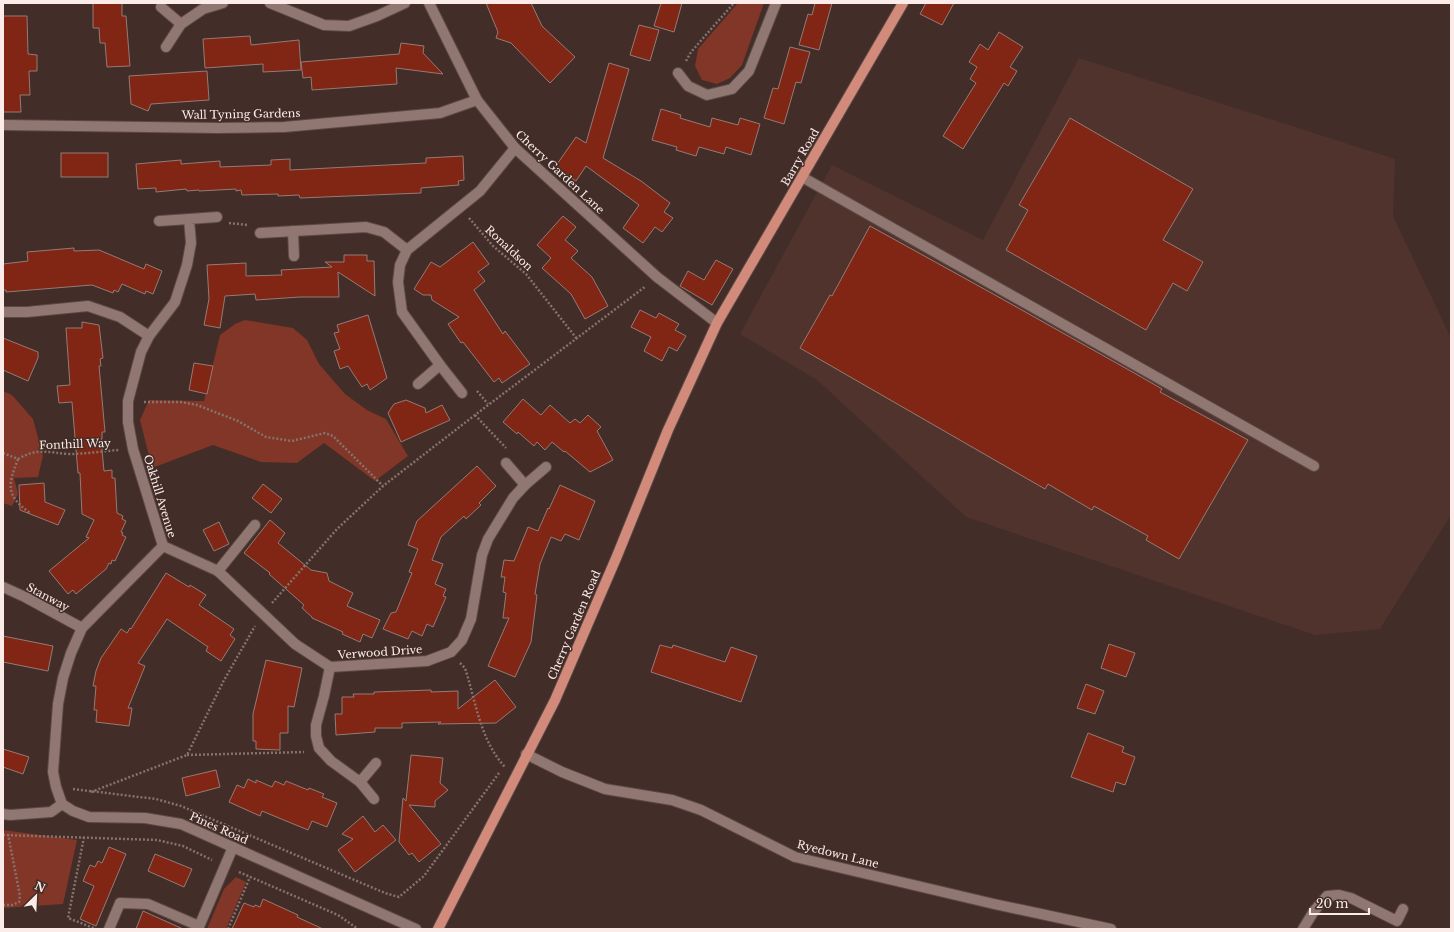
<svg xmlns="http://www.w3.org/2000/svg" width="1454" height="932" font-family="'Libre Baskerville',serif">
  <rect width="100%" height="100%" fill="#422d28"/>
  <path fill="#50332d" d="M1079,58L1395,159L1393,216L1451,338V515L1380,629L1315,635L966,517L817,380L740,334L832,165L983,240Z"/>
  <g fill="#813627">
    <path d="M738,3H764L742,65L730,78L717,84L702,80L695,66L698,49Z"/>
    <path d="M245,320L293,328L307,340L319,364L345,394L367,410L386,419L408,456L375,481L324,443L297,463L261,462L213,445L152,468L140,420L149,400L204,401L220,335L235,324Z"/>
    <path d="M3,391L12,395L33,419L43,456L38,477L14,478L18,494L12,506L3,503Z"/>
    <path d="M3,830L77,840L63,904L3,908Z"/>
    <path d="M236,877L246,882L226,929H207L224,889Z"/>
  </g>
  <g fill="#812614" stroke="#947b75">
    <path d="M93,3H122V16H126L130,66L107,67L105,43H100L99,28H93Z"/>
    <path d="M486,3H531L542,26L575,57L550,83L511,43L496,38L498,32Z"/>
    <path d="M661,3H682L674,32L654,26Z"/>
    <path d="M815,3H832L819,50L799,45L808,14L812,15Z"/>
    <path d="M926,3H954L942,25L920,14Z"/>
    <path d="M3,16H27L28,54L37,55V71H29L30,95H20L21,112H3Z"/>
    <path d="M639,25L659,30L650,61L630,55Z"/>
    <path d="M999,32L1023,47L1010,67L1017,71L1008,86L1004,83L963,149L943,136L976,83L970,79L977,67L969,62L980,44L988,50Z"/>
    <path d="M250,36L251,45L299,40L301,70L263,72V64L205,68L203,39Z"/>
    <path d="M401,43L424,46L423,53L443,74L396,68L397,84L312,90L311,77L303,78L301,62L399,54Z"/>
    <path d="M790,47L810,52L801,83L796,82L784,124L764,118L773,88L778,89Z"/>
    <path d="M609,63L629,69L603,158L641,181L670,203L664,212L673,218L662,232L655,227L643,243L623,228L639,205L586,166L576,181L555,167L576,137L586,143Z"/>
    <path d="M207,71L209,100L151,104L148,111L131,104L129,76Z"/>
    <path d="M661,109L681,115L680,118L710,127L712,118L738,125L740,118L760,124L751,155L726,147L724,154L699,147L696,156L676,150L677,147L652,140Z"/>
    <path d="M1070,118L1193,189L1163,240L1203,262L1187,291L1173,283L1146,330L1006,250L1028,210L1019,205Z"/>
    <rect x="61" y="153" width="47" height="24"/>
    <path d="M463,156L464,180L458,181L459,185L421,188V193L300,198L299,195L278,196V194L242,195L241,190L236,191V189L199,191V190L187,191L186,189L156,192V188L138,189L136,164L181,160V164L220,161V167L271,165V160L290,159V170L426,163V158Z"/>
    <path d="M563,216L576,227L565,240L578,251L571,258L592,277L608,306L585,319L571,294L542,268L551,258L537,245Z"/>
    <path d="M870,226L995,295L1136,374L1162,389L1160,392L1248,440L1179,559L1146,540L1148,536L1094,506L1092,510L1048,484L1045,489L800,348L830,295L832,296Z"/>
    <path d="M473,242L489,264L478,272L485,281L474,290L503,334L505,331L530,364L502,383L499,378L494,382L463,342L461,343L448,324L459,317L432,300L431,295H423L414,289L431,262L440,267Z"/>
    <path d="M74,248V251L99,250L144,269L146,264L162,271L153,294L146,291L145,294L122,284L118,292L114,290L113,293L92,285L6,292V290H3V264L28,261L27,252Z"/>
    <path d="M344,255H367V261H374L375,296L338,272L339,297H300L256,300L255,294L225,296L220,328L204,325L209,299L207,265L246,263V276L282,275L281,270L332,267L325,262H344Z"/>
    <path d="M716,260L733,269L712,305L680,286L688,271L704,280Z"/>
    <path d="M640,310L656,318L659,313L679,324L675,330L686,336L677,351L669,347L662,361L644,351L651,337L631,327Z"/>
    <path d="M368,315L387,378L370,390L367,384L362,387L348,366L340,369L334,351L340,349L334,333L339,332L337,325Z"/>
    <path d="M82,322L99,325L103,358L100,359L101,366H99L105,432H102V439H101L104,471L112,470V478H115L117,513L123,516L122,519L126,521L121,532L123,533L122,535L126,537L115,561L112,560L111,564L109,563L106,569L76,594L73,590L68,594L49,571L89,538L86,537L94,520L82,514L80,473H78L72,402L59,403L57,386L70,385L66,328H82Z"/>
    <path d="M3,338L38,352V358L28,381L3,370Z"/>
    <path d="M194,363L213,366L207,394L189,390Z"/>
    <path d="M523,399L541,415L550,405L570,423L575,419L580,423L588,415L601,427L597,431L613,460L590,472L565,451L564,452L552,442L545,450L537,442L534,446L518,432L517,434L503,422Z"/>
    <path d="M406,400L425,408L426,413L442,405L450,420L401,442L388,413L394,404Z"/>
    <path d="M477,466L496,486L479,503L481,505L466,519L464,516L441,537L432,560L443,564L435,584L446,589L443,596L446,597L433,627L427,624L422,636L412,631L408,639L383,629L391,613L396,612L412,573L409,572L418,549L408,545L417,521Z"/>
    <path d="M44,483L45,502L65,510L58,525L20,510L19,485Z"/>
    <path d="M263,484L282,499L271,513L252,498Z"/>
    <path d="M560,485L595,501L579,540L565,534L561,541L551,537L540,564L535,594L537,595L531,642L515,677L488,666L509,618H503L506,593L503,592L505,577H501L504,560L514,561L528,527L538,531L548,508L549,509Z"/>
    <path d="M270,520L285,533L278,543L311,570L327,573L329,581L353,593L347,606L380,620L372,638L363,634L360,642L342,634L343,632L312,618V617L302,608L304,605L269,574L270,573L244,553Z"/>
    <path d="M219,522L229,544L214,551L203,530Z"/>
    <path d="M166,573L189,587L190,585L206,595L199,605L234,629L230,635L235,639L221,661L206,651L208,647L167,619L138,663L145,666L128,708H132L129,726L96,722L97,710H94L96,686H93L96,671L101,658L121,629L127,633L130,628L131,629Z"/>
    <path d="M3,636L53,646L48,671L3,662Z"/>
    <path d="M1109,644L1135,653L1126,677L1101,668Z"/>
    <path d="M660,645L672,648L673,645L725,662L731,647L757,656L741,702L651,672Z"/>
    <path d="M266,660L302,668L294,707L288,706V733H280V750L256,749V741H253V714Z"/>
    <path d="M495,680L516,707L496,723L438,724L441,722L402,723V728H375V732L336,735L335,714H342V697H354L353,694H374V692L431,690V692L458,691V709Z"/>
    <path d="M1086,684L1104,691L1095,714L1077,708Z"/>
    <path d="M1088,733L1124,747L1122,752L1135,757L1125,785L1116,782L1113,792L1071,777Z"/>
    <path d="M3,749L29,757L23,774L3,767Z"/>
    <path d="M411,755L443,758L440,783L448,790L435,801V807L409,805L441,844L419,862L412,853L409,855L399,842L403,798L406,801Z"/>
    <path d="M216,770L220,787L186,796L182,778Z"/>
    <path d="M248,779L256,783V780L272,787L275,781L284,785L286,781L308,790L309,788L324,794L322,797L337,803L327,827L312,821L308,830L262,811L260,816L229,802L237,785L244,788Z"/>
    <path d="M363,816L375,832L383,825L396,840L355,872L338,850L353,839L342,834Z"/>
    <path d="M109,847L126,854L96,926L80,919L94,886L83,881L90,865L95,867L98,861L102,863Z"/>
    <path d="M155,854L192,869L184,887L148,871Z"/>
    <path d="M263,899L298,915L297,917L323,929H232L244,903L254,907L255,905L260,907Z"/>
    <path d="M143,911L183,929H136Z"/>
  </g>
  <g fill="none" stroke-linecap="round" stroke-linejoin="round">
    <defs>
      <g id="minor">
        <path d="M270,3L324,25L349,26L377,16L405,3"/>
        <path d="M429,3L477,100L515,148L657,277L717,323"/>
        <path d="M161,7L181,24"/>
        <path d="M166,47L181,24L203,9L223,3"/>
        <path d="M678,73L688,86L707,95L732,89L749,71L776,3"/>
        <path d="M3,125L218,128L284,127L440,113L477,100"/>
        <path d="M802,177L1314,466"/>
        <path d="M159,221L189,219"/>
        <path d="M293,231L294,256"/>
        <path d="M260,233L366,227L384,232L407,250L480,191L515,148"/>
        <path d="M407,250L400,265L398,282L402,312L440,365L462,393"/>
        <path d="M3,312H27L88,306L120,317L149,336"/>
        <path d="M418,384L440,365"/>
        <path d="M506,463L525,485"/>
        <path d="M163,546L218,571L295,644L330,667L427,661L451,652L462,640L471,619L482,555L488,539L513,498L525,485L546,467"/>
        <path d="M218,571L255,525"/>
        <path d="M3,587L25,597L82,628"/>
        <path d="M330,667L324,696L316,725V736L319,748L331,761L360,782L374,799"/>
        <path d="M526,754L562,772L605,789L672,800L701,810L795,857L994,904L1111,929"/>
        <path d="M360,782L376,763"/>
        <path d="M62,804L56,787L53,772L58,704L63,678L71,653L82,628L163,546L133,449L128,422V401L141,352L149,336L175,302L187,265L191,243L189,219L217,217"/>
        <path d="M3,814L10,815L51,812L62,804L73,811L89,817L145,818L181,824L416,929"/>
        <path d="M109,929L120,903L148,904L199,926"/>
        <path d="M198,929L233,847"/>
        <path d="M1303,929L1314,911L1327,896L1339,895L1351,898L1397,921L1403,909"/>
      </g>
      <path id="major" d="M438,929L555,700L617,556L668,430L717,323L903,3"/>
    </defs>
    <use href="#minor" stroke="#5b4945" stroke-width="12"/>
    <use href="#major" stroke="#5b4945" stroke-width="12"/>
    <g stroke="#85736e" stroke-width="2.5" stroke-dasharray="2 2" stroke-linecap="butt">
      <path d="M686,61L691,52L734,3"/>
      <path d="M469,218L493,246L526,274L577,339"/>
      <path d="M229,223L248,225"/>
      <path d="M477,391L488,404"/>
      <path d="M144,402H181L197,405L238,421L266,437L292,441L325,433L333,436L383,486"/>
      <path d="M475,415L506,448"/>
      <path d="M3,453L18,459C38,447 49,453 69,454C86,454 103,451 119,450"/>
      <path d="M18,459C8,485 5,495 30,513"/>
      <path d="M272,603L337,529L383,486L475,415L646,286"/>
      <path d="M460,663L465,668C476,702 480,740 505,767"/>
      <path d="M187,755L304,752"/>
      <path d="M73,789L156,799L181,806L385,893L399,897L424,876L499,773"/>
      <path d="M91,792L187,755L223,682L255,626"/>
      <path d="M3,835L157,840L183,846L212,860"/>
      <path d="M84,837L68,918L96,929"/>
      <path d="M239,872L338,915L358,929"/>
      <path d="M3,905H12L19,902L20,896L8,834"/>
      <path d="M228,929L250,877"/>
    </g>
    <use href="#minor" stroke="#907772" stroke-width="10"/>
    <use href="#major" stroke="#d28a7b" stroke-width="10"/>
  </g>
  <g text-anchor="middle" stroke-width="3" stroke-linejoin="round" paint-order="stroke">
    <g font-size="11" fill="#fbece9" stroke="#422d28">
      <text transform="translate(241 114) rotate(-1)" y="4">Wall Tyning Gardens</text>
      <text transform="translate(800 157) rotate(-60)" y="4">Barry Road</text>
      <text transform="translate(560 172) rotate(43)" y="4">Cherry Garden Lane</text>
      <text transform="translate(509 248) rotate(43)" y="4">Ronaldson</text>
      <text transform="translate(75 444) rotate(-2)" y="4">Fonthill Way</text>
      <text transform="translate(160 496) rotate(73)" y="4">Oakhill Avenue</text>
      <text transform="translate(48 597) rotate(28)" y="4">Stanway</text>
      <text transform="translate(574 625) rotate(-67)" y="4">Cherry Garden Road</text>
      <text transform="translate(380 652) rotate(-4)" y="4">Verwood Drive</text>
      <text transform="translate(219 828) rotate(24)" y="4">Pines Road</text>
      <text transform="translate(838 854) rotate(14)" y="4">Ryedown Lane</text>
    </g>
  </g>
  <rect width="1454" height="932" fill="none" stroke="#fbece9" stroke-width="8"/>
  <g transform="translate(36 896) rotate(24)" stroke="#422d28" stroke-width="3" paint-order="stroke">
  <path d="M0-3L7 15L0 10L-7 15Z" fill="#fbece9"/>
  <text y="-6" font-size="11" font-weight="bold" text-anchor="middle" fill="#fbece9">N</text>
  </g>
  <path d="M1310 908v6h59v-6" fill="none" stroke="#fbece9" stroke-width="2"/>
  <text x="1316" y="908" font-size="12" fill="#fbece9" stroke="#422d28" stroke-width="3" paint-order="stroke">20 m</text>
</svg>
